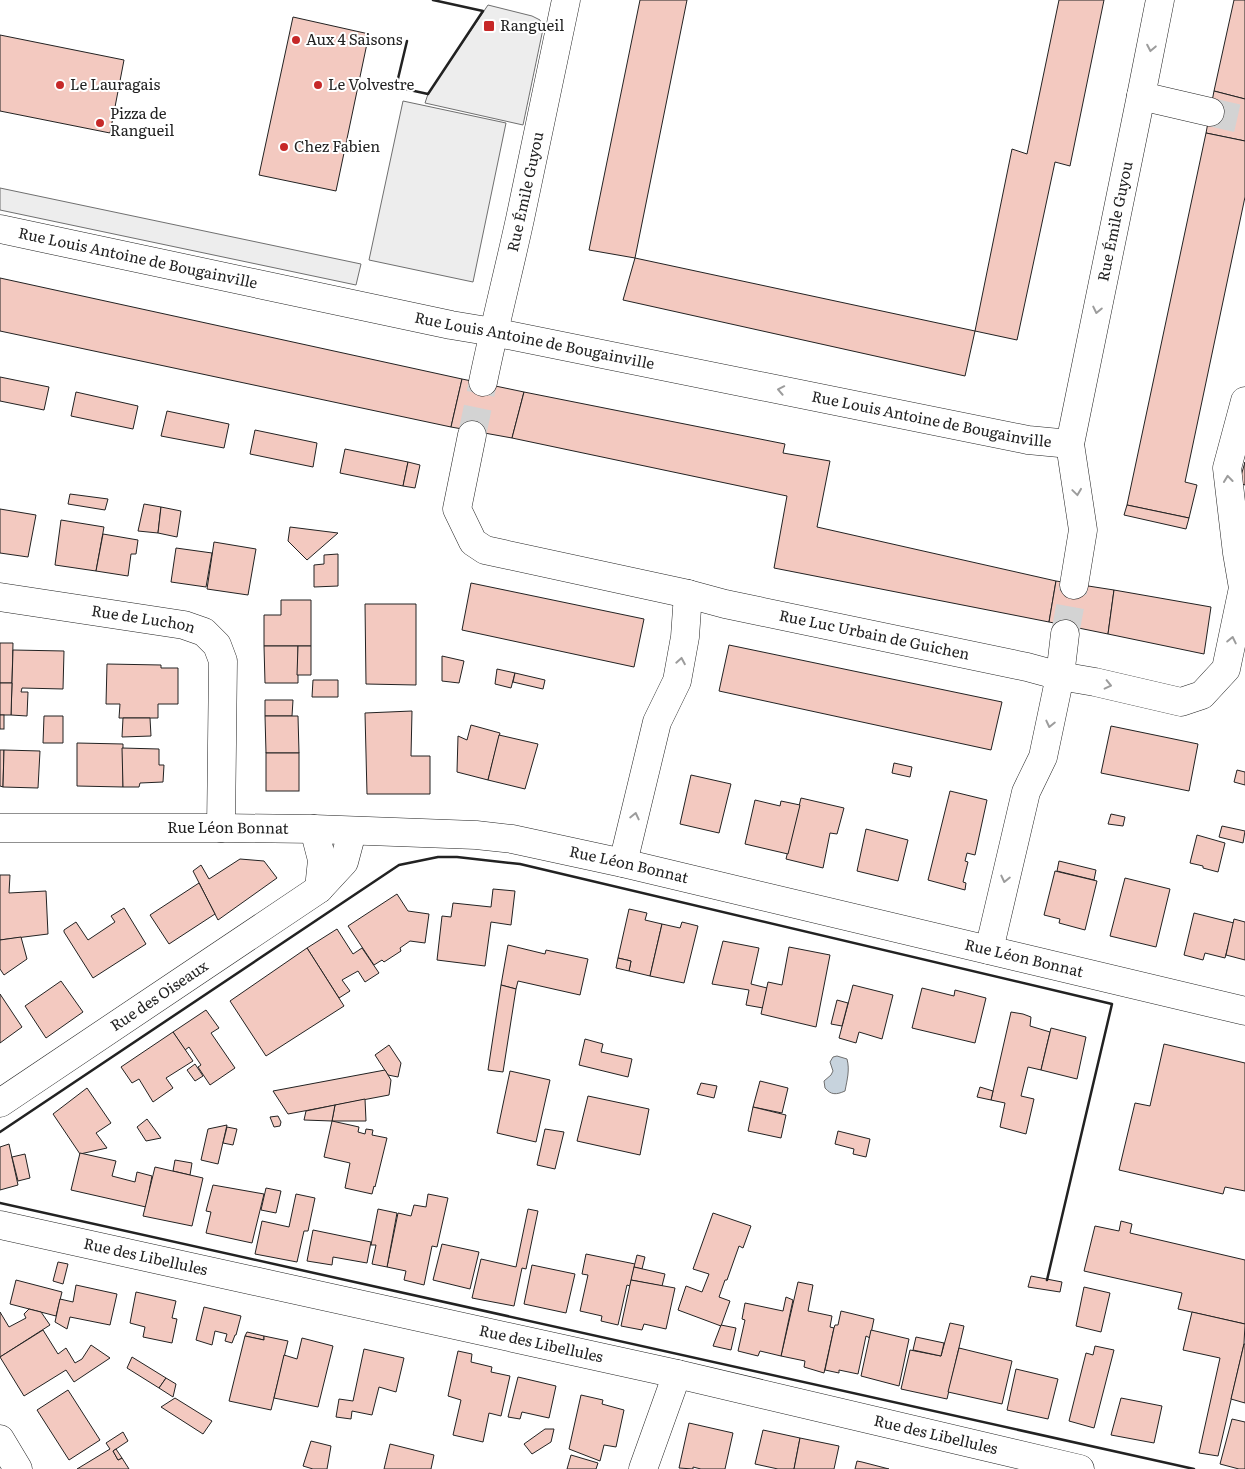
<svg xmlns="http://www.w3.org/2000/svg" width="1245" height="1469" font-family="Literata,serif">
  <rect width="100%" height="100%" fill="#fff"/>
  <g fill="#ededed" stroke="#6f6f6f">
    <path d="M488,5L532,16L540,20L543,29L523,125L425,103L428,94Z"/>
    <path d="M403,101L506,123L473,282L369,260Z"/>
    <path d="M0,188L361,264L356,285L0,210Z"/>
  </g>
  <path fill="#c7d3dd" stroke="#6f6f6f" d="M837,1056L847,1059C850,1070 847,1080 845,1091C836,1095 831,1095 825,1088L824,1081L831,1075L833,1071L830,1062L833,1057Z"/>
  <g fill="#f3c9c0" stroke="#222">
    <path d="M640,0H687L635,258L589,250Z"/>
    <path d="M1059,0H1104L1070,166L1055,162L1017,340L975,331L1012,149L1027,154Z"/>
    <path d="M1234,0H1245V99L1214,91Z"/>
    <path d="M293,17L369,34L336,191L259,175Z"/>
    <path d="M0,35L124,60L110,133L0,111Z"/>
    <path d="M1214,91L1245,99V141L1206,133Z"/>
    <path d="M1206,133L1245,141V197L1185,482L1197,485L1189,518L1127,505Z"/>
    <path d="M635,258L975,331L965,376L623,300Z"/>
    <path d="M0,278L462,379L451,427L0,331Z"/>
    <path d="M0,377L49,387L44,410L0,401Z"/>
    <path d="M462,379L524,392L512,438L451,427Z"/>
    <path d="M76,392L138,406L133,429L71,416Z"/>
    <path d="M524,392L785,444L783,453L830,461L817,527L1056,581L1049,622L774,568L787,496L512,438Z"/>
    <path d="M167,411L229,424L224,448L161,436Z"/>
    <path d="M255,430L317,443L313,467L250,454Z"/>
    <path d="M345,449L408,462L403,486L340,473Z"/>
    <path d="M408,462L420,465L415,488L403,486Z"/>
    <path d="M1245,462V485L1239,483Z"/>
    <path d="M70,494L108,499L105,510L68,504Z"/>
    <path d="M144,504L161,507L158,533L138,531Z"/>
    <path d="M1127,505L1189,518L1186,529L1124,515Z"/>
    <path d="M161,507L181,511L177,537L158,533Z"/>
    <path d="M0,509L36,515L28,557L0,553Z"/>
    <path d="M61,520L104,527L96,571L55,565Z"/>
    <path d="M290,527L338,533L307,560L288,541Z"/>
    <path d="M103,534L138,540L136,554H131L128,576L96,571Z"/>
    <path d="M214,542L256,549L248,595L207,589Z"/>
    <path d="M176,548L212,553L206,587L171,582Z"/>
    <path d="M338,554V586L314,587V565L324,564V555Z"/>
    <path d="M1056,581L1114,590L1108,634L1049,622Z"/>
    <path d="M471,583L644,619L634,667L462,630Z"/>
    <path d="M1114,590L1211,607L1204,654L1108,634Z"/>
    <path d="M281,600H311V646H264V615H281Z"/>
    <path d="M365,604H416V685L366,684Z"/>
    <path d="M0,643H13L12,683H0Z"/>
    <path d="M729,645L1002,702L991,750L719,691Z"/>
    <path d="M264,646H298V683H265Z"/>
    <path d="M298,646H311V675H297Z"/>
    <path d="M13,650L64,651L63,689L22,688L21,692H28L27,716L11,715Z"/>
    <path d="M442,656L464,661L459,683L442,681Z"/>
    <path d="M107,664L161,665V668H178V704H158V718H119L120,704H106Z"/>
    <path d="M497,669L515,673L511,688L495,684Z"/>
    <path d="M515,673L545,680L543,689L513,682Z"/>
    <path d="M313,680H338V697H312Z"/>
    <path d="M0,683H12L11,715H0Z"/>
    <path d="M265,700H293L292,716H265Z"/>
    <path d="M412,711L411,756H430V794H367L365,713Z"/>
    <rect x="0" y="715" width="4" height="14"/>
    <path d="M44,716H63V743H43Z"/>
    <path d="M265,716H298L299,753H266Z"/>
    <path d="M123,718H150L151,736L122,737Z"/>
    <path d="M471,725L500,733L488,780L457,772L458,736L467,740Z"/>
    <path d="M1111,726L1198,744L1189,791L1101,773Z"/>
    <path d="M499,735L538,744L525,789L488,780Z"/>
    <path d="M77,743L123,744V787L77,786Z"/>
    <path d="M122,748L159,749V765H164L163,782L140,783L139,787H123Z"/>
    <path d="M0,750H4L3,787L0,786Z"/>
    <path d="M4,750L40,751L38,788L3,787Z"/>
    <rect x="266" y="753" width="33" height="38"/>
    <path d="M894,763L912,767L910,777L892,773Z"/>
    <path d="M1237,770L1245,772V785L1234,782Z"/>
    <path d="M691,775L731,784L719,833L680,824Z"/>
    <path d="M950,791L987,800L975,855L967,853L965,861L968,862L963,882L966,883L965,890L928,880Z"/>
    <path d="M801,798L844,808L837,834L830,833L823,868L786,859Z"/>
    <path d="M755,800L780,806L781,801L800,805L788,854L745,844Z"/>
    <path d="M1111,814L1125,817L1123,826L1108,824Z"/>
    <path d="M1222,826L1245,831L1243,843L1219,837Z"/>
    <path d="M866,829L908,840L898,881L857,871Z"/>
    <path d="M1197,835L1225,843L1218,872L1203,868V866L1190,863Z"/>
    <path d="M240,859L264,861L277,878L218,920L193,871L201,865L209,879Z"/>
    <path d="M1059,861L1096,870L1094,880L1057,871Z"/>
    <path d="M1055,871L1097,881L1085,930L1059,923L1060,919L1044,915Z"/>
    <path d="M0,875H10L9,893L46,891L48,934L0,940Z"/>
    <path d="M1125,878L1170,889L1156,947L1110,936Z"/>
    <path d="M199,883L215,914L169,944L150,915Z"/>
    <path d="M493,889L515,891L511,925L491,922L485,966L437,960L442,916L451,917L453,903L491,907Z"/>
    <path d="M397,894L408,911L429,914L425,943L410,941L400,948L401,951L384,962L382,960L374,965L348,926Z"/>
    <path d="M124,908L146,944L93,978L64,932V930L76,922L88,940L115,922L111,916Z"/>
    <path d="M629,909L647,913L645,920L662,924L650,976L629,971L631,961L618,958Z"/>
    <path d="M1194,913L1234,923L1225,958L1205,953L1203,960L1184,955Z"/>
    <path d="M1234,919L1245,922V960L1226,955Z"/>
    <path d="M682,922L698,926L684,983L650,976L662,924L680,928Z"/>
    <path d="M337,929L353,954L362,948L379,973L365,982L358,971L342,980L350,991L339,998L307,948Z"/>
    <path d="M21,937L27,959L4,975L0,969V940Z"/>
    <path d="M723,941L759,948L751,984L767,988L763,1008L746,1005L749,990L712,984Z"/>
    <path d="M508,945L545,954L546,950L588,959L580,995L518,981L516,989L501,985Z"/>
    <path d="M789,947L830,955L816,1027L761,1014L768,982L782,985Z"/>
    <path d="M307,948L344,1006L266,1056L230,1001Z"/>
    <path d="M618,958L631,961L629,971L616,968Z"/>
    <path d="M61,981L83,1012L46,1038L25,1006Z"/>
    <path d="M501,985L516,989L503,1072L488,1070Z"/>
    <path d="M853,985L893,995L882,1039L859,1032L856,1043L839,1038Z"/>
    <path d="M922,988L954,996L955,990L986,998L975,1043L912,1028Z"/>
    <path d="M0,994L22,1027L0,1043Z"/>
    <path d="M837,1000L848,1003L842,1026L831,1024Z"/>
    <path d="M206,1010L219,1028L211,1033L235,1068L210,1085L198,1067L201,1065L189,1047L185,1050L173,1032Z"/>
    <path d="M1011,1012L1023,1014L1031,1017L1030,1026L1050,1032L1041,1070L1028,1067L1021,1096L1034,1099L1026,1134L1000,1127L1005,1103L991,1100Z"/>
    <path d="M1051,1028L1086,1037L1077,1079L1041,1070Z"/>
    <path d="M173,1032L193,1061L166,1078L173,1088L153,1102L139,1079L132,1083L121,1067Z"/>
    <path d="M585,1039L603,1044L601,1052L632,1059L628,1077L579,1065Z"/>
    <path d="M1164,1044L1245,1063V1191L1225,1187L1223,1194L1119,1170L1135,1103L1150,1106Z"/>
    <path d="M389,1045L401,1063L398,1077L388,1075L375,1055Z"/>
    <path d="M195,1064L203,1076L195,1081L187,1070Z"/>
    <path d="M385,1070L391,1080L389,1095L288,1114L273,1091Z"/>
    <path d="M510,1071L550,1080L536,1142L497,1133Z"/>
    <path d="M760,1081L788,1088L782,1113L753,1107Z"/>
    <path d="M701,1083L717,1086L714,1098L697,1094Z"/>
    <path d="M980,1087L993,1091L991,1100L977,1097Z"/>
    <path d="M87,1088L111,1123L96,1133L107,1148L80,1154L53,1114Z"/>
    <path d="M588,1096L649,1109L640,1155L577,1141Z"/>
    <path d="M365,1099L366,1121H332L335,1105Z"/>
    <path d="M335,1105L332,1121L304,1120L306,1111Z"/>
    <path d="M753,1107L786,1115L781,1138L748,1131Z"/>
    <path d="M278,1116L281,1122L280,1126L274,1127L270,1117Z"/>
    <path d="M147,1119L161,1138L146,1141L137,1127Z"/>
    <path d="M332,1121L359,1127L358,1132L365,1134L366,1129L373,1130L372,1135L387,1138L375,1187L374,1186L372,1194L345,1188L350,1163L324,1157Z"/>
    <path d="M227,1125L218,1164L201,1160L208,1129Z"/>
    <path d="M227,1127L237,1129L233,1145L223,1143Z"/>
    <path d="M545,1129L564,1132L555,1169L537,1165Z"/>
    <path d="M838,1131L870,1139L866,1157L853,1154L854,1149L835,1144Z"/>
    <path d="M9,1144L18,1185L0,1190V1147Z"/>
    <path d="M80,1153L116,1161L112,1176L135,1182L137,1172L152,1176L146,1207L71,1190Z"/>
    <path d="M25,1154L30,1178L18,1181L12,1157Z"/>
    <path d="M175,1160L192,1163L190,1175L173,1171Z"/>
    <path d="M155,1167L203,1178L192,1226L143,1216Z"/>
    <path d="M213,1185L264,1194L252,1243L206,1233L211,1212L206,1211Z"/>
    <path d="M266,1188L281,1191L276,1213L261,1210Z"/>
    <path d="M296,1194L315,1198L308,1231H304L297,1262L255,1254L262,1221L289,1227Z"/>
    <path d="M428,1194L448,1198L437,1247L432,1246L424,1285L404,1280L406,1271L387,1267L398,1213L411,1216L414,1205L426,1207Z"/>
    <path d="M378,1209L397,1213L387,1267L372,1264L376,1245H371Z"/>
    <path d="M528,1209L538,1211L526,1269L522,1268L514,1306L472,1298L481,1259L516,1267Z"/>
    <path d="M713,1213L751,1226L743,1248L739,1246L727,1280H725L719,1297L730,1301L721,1326L678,1310L686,1286L702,1292L709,1274L693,1269Z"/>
    <path d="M1121,1221L1132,1224L1130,1233L1245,1260V1324L1178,1309L1182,1293L1084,1271L1095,1226L1119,1231Z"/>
    <path d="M313,1230L371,1242L367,1263L333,1257L332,1265L307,1261Z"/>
    <path d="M442,1244L479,1252L470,1289L433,1280Z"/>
    <path d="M586,1254L635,1264L630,1286L627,1285L618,1325L601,1321L602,1316L580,1311L588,1275L582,1274Z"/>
    <path d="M637,1255L645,1257L642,1269L634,1267Z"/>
    <path d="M58,1262L68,1264L63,1284L53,1281Z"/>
    <path d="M532,1265L575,1274L566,1313L524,1304Z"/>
    <path d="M634,1267L665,1274L662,1286L631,1280Z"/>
    <path d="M1031,1276L1062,1282L1060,1292L1028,1287Z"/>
    <path d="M16,1280L62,1292L56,1316L10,1304Z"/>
    <path d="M631,1280L675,1288L666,1329L644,1324L642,1330L621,1326Z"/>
    <path d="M798,1282L813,1285L808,1311L832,1316L830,1327L834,1328L824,1373L804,1367L805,1361L781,1356Z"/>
    <path d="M76,1285L117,1294L110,1325L70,1317L67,1329L55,1322L60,1299L73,1302Z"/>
    <path d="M1084,1287L1110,1293L1101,1332L1076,1326Z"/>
    <path d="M136,1292L176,1301L172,1318L177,1319L172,1343L143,1337L145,1327L130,1323Z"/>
    <path d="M786,1297L793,1300L781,1356L760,1351L758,1356L738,1351L745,1320L742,1319L745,1303L783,1311Z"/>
    <path d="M204,1307L241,1316L236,1335H235L232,1343L225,1341L227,1334L215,1331L212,1345L196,1340Z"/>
    <path d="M29,1309L41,1312L50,1325L0,1357V1312L9,1327L26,1318L24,1314Z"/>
    <path d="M841,1311L874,1319L870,1338L866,1336L858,1374L839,1370V1373L825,1370L834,1328L835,1325H838Z"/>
    <path d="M1192,1312L1245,1324L1244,1344L1218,1456L1199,1453L1220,1358L1183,1350Z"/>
    <path d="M950,1323L964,1326L947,1399L901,1389L910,1350L941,1356Z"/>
    <path d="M721,1325L736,1328L731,1350L713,1346Z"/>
    <path d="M43,1330L58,1354L66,1348L75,1363L82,1359L91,1345L110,1358L74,1382L66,1370L24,1396L0,1357Z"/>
    <path d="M871,1330L909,1339L899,1386L861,1376Z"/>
    <path d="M247,1332L264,1336V1340L245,1336Z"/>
    <path d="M245,1336L264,1340V1336L288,1341L271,1410L229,1401Z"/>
    <path d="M916,1337L944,1343L941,1356L913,1350Z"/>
    <path d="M302,1338L333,1346L318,1407L274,1398L284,1355L297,1359Z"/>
    <path d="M1244,1344H1245V1403L1231,1399Z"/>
    <path d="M1095,1346L1114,1350L1094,1428L1069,1421L1086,1353L1093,1355Z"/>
    <path d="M959,1348L1012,1361L1002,1404L948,1392Z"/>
    <path d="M364,1349L404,1358L396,1392L379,1387L372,1415L352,1411L351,1419L336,1417L339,1399L353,1401Z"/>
    <path d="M458,1351L472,1354L471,1362L492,1367L491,1372L510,1376L501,1416L489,1413L483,1442L453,1435L461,1400L448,1396Z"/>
    <path d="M132,1357L166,1378L159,1388L127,1368Z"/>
    <path d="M1016,1369L1058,1379L1048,1419L1007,1410Z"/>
    <path d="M518,1377L556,1386L549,1418L522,1412L520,1419L508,1417Z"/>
    <path d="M166,1378L176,1384L173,1397L159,1388Z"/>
    <path d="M68,1390L100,1440L69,1460L37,1410Z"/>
    <path d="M581,1395L603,1400L602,1404L624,1410L616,1447L604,1445L600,1461L569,1449Z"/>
    <path d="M175,1398L212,1421L203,1434L161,1407Z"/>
    <path d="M1121,1398L1162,1406L1154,1443L1111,1435Z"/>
    <path d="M1232,1419L1245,1422V1469H1239L1220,1464Z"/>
    <path d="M689,1423L733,1433L725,1469H701L693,1467V1469L679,1468Z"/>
    <path d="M545,1429H554L551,1442L532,1454L524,1444Z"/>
    <path d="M763,1430L800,1438L794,1469H778L755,1464Z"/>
    <path d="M123,1432L128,1441L113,1451L118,1460L122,1458L129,1469H77L110,1449L106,1443Z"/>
    <path d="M800,1438L839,1446L834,1469H794Z"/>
    <path d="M311,1441L331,1446L327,1469H313L303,1466Z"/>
    <path d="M390,1444L434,1455L431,1469H384Z"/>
    <path d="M116,1449L122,1458L118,1460L113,1451Z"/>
    <path d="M571,1455L598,1463L596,1469H567Z"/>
    <path d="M857,1461L862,1462L889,1469H855Z"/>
  </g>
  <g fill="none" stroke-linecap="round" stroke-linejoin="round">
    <g stroke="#d3d3d3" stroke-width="28" stroke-dasharray="28 14" stroke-linecap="butt">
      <path d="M1210,112L1245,120"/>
      <path d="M472,435L483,382"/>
      <path d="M1065,634L1074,585"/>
    </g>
    <defs>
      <g id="street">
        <path d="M1141,96L1210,112"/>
        <path id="s1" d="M0,229L451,325L493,332L1028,440L1070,444"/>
        <path id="s2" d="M483,382C494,328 508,274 520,219C536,146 551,73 566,0"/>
        <path id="s3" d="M472,435L457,509L473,542L485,550L688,594L725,604L1027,667L1060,676L1095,682L1181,702L1202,695L1226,669L1243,588L1237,553L1227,468L1245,401"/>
        <path id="s4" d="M1074,585L1083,530L1070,444L1141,96L1160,0"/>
        <path id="s5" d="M0,597L184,625L204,632L217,645L223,661L221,828"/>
        <path id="s6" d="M0,828H221L314,829L476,835L512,839L623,863L1245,1011"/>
        <path d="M314,829L322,860L319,889"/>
        <path d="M623,863L657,722L677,681L685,637L688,594"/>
        <path d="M989,950L1026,792L1043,757L1060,676L1065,634"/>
        <path id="s7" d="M0,1103L319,889L344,862L352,832"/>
        <path id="s8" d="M0,1225L677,1374L1080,1469"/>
        <path d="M0,1439L18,1469"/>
        <path d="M643,1469L677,1374"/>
      </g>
    </defs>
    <use href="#street" stroke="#222" stroke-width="29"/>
    <use href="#street" stroke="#fff" stroke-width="28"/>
    <g stroke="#222" stroke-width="2.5">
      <path d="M407,41L396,87L428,94L483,11L433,0"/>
      <path d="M0,1132L399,865L438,857H457L520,864L1112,1004L1047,1280"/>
      <path d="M0,1203L1194,1469"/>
    </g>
  </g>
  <defs><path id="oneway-chevron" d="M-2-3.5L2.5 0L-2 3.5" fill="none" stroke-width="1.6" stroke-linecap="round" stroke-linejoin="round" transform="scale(1.25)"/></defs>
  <g stroke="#9c9c9c">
    <use href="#oneway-chevron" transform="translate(1151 48) rotate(101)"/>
    <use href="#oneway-chevron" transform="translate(1097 310) rotate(102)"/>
    <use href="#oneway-chevron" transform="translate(781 390) rotate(-169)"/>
    <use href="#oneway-chevron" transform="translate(1228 479) rotate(-96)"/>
    <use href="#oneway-chevron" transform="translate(1077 492) rotate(82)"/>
    <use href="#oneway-chevron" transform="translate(1232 640) rotate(-78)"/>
    <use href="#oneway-chevron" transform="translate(681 661) rotate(-80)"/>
    <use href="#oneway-chevron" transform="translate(1108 685) rotate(13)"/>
    <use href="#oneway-chevron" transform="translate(1050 724) rotate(103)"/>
    <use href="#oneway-chevron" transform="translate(635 816) rotate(-77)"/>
    <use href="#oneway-chevron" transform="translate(1005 879) rotate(103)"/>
  </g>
  <g fill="#c62828" stroke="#fff" stroke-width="2">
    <rect x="483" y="20" width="12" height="12" rx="2.5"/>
    <circle cx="296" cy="40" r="5"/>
    <circle cx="60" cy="85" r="5"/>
    <circle cx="318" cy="85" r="5"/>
    <circle cx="100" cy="123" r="5"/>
    <circle cx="284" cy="147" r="5"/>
  </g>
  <g text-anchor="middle" stroke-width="4" stroke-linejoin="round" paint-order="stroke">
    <g font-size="15" fill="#222" stroke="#fff" text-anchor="start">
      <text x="500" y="31">Rangueil</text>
      <text x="306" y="45">Aux 4 Saisons</text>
      <text x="70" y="90">Le Lauragais</text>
      <text x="328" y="90">Le Volvestre</text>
      <text x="110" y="119">Pizza de<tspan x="110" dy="17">Rangueil</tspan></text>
      <text x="294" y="152">Chez Fabien</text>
    </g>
    <g font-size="15" fill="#222" stroke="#fff">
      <text dy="5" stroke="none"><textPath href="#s2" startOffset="195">Rue Émile Guyou</textPath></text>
      <text dy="5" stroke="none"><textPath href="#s4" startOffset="370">Rue Émile Guyou</textPath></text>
      <text dy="5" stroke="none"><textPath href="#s1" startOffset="141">Rue Louis Antoine de Bougainville</textPath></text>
      <text dy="5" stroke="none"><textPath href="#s1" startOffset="546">Rue Louis Antoine de Bougainville</textPath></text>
      <text dy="5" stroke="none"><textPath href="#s1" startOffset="951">Rue Louis Antoine de Bougainville</textPath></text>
      <text dy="5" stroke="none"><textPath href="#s5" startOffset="145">Rue de Luchon</textPath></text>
      <text dy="5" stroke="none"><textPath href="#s3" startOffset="525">Rue Luc Urbain de Guichen</textPath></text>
      <text dy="5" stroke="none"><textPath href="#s6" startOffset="228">Rue Léon Bonnat</textPath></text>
      <text dy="5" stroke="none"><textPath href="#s6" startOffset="632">Rue Léon Bonnat</textPath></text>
      <text dy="5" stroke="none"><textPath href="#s6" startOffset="1038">Rue Léon Bonnat</textPath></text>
      <text dy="5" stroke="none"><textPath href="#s7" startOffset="192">Rue des Oiseaux</textPath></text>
      <text dy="5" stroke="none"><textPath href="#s8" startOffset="149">Rue des Libellules</textPath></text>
      <text dy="5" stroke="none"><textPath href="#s8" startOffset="554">Rue des Libellules</textPath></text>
      <text dy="5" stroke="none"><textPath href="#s8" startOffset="959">Rue des Libellules</textPath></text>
    </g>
  </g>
</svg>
